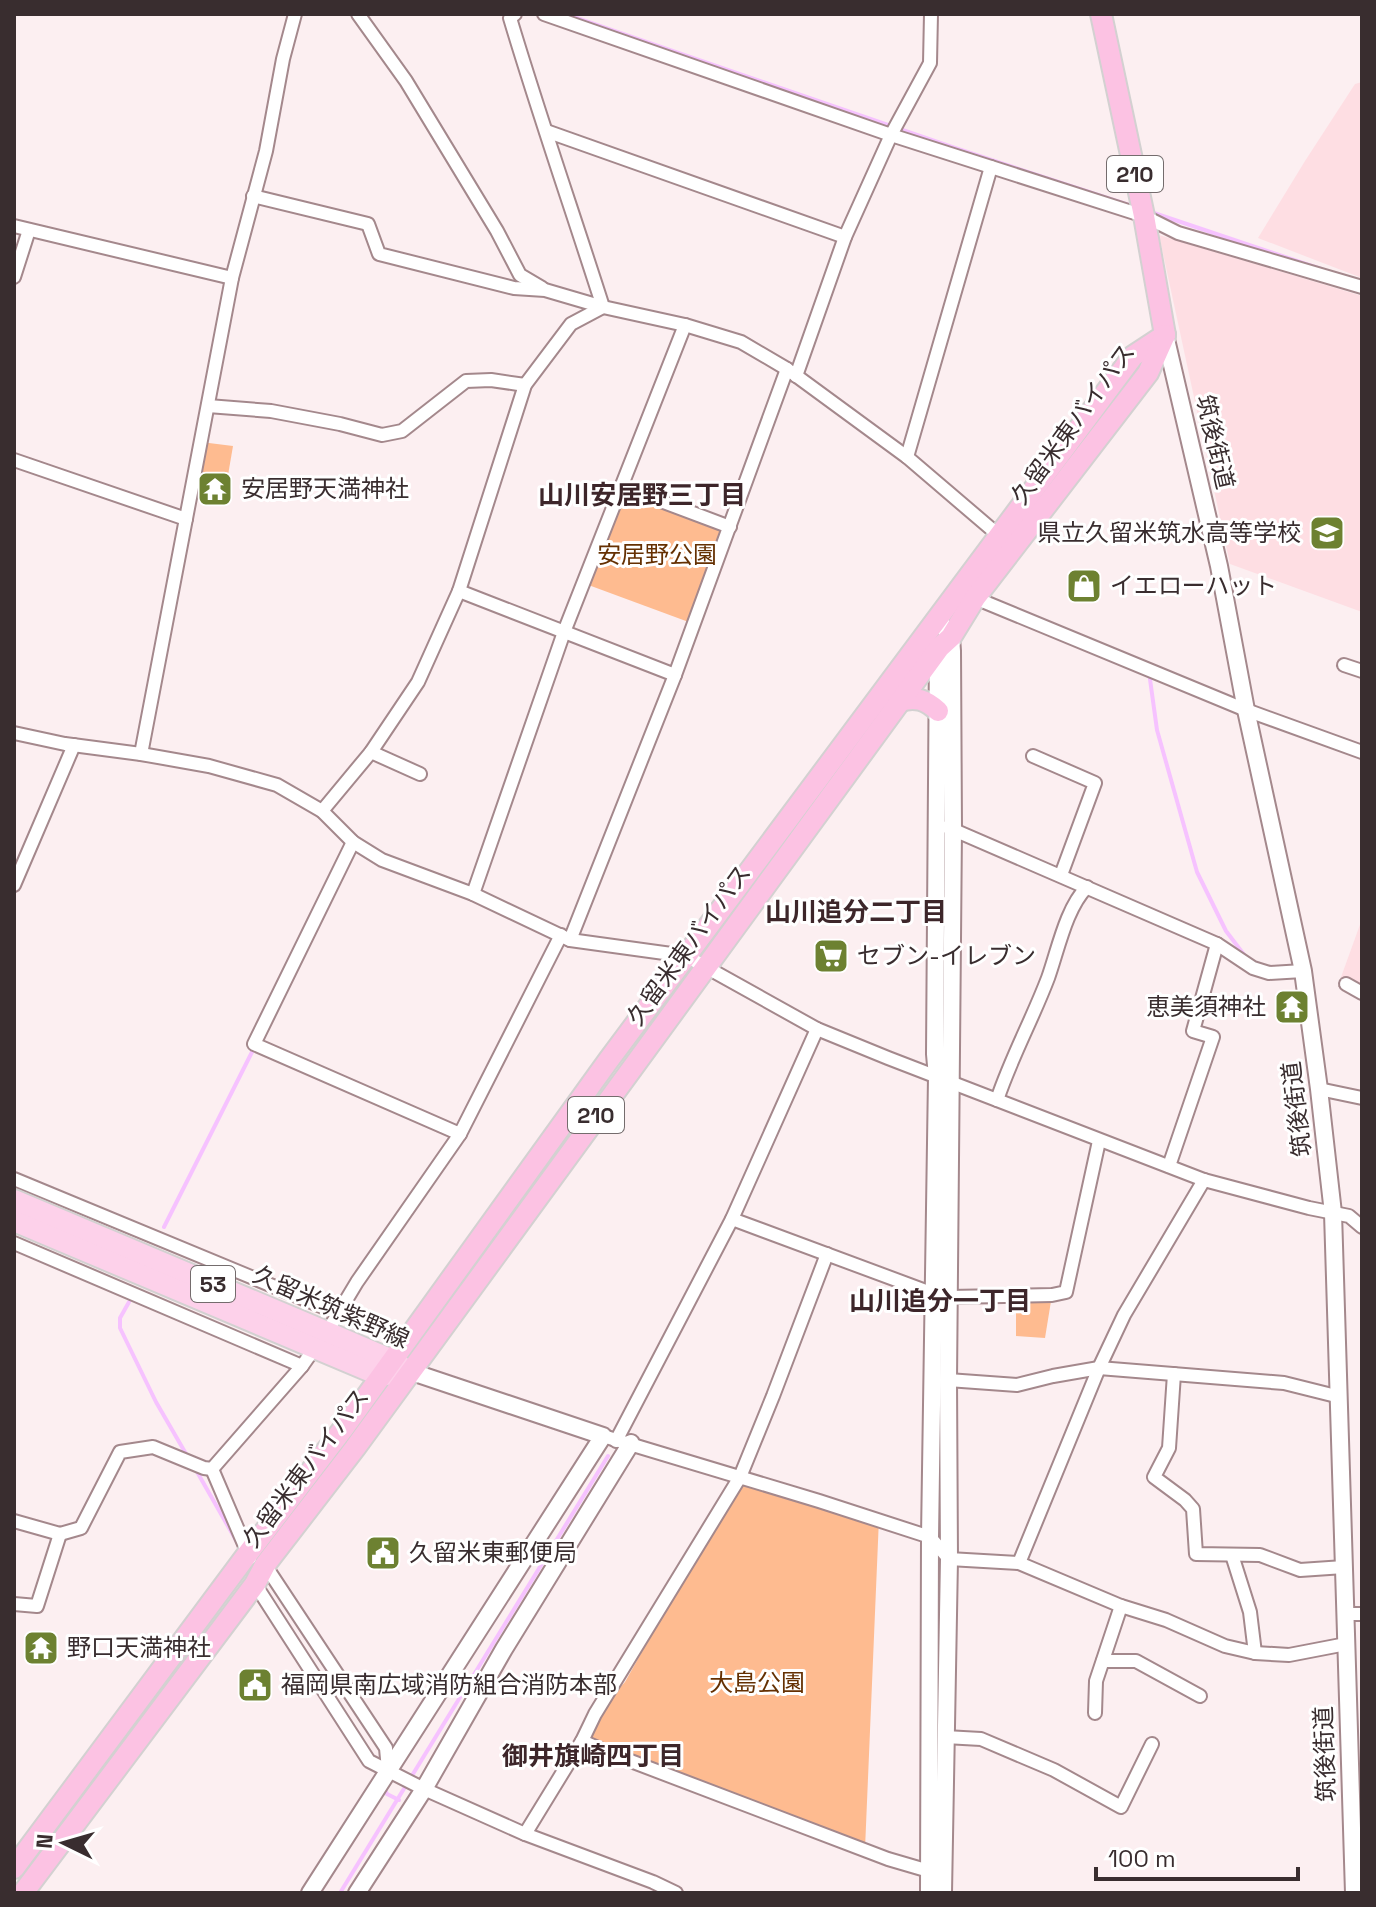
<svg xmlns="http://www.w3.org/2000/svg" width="1376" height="1907" font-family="'Space Grotesk','Noto Sans JP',sans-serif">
  <rect width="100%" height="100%" fill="#fceff1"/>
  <g fill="#fedee3">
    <path d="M1362,82V278L1258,238L1305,161L1355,84Z"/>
    <path d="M1159,235L1362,296V612L1230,564Z"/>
    <path d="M1362,919V993L1340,980Z"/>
  </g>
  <g fill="#febb90">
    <path d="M201,442L233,446L227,481L194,476Z"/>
    <path d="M621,486L730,527L694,624L583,583Z"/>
    <path d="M1052,1295L1045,1338L1016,1336V1305L1018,1297Z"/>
    <path d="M740,1477L879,1518L865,1849L582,1741L595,1714L625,1682Z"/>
  </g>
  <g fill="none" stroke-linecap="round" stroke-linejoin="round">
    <g stroke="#f6c2ff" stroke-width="4">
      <path d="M565,14L952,147L1135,207"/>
      <path d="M1151,212L1321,269"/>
      <path d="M1149,672L1157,730L1197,872L1226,931L1245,956"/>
      <path d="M164,1227L254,1048"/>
      <path d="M129,1302L120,1318V1328L156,1402L189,1459"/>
      <path d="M196,1470L237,1542"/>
      <path d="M383,1786L387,1794L399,1800"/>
      <path d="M340,1893L608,1456"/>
    </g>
    <defs>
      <g id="minor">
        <path d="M358,14L406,81L497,231L520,275L542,288"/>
        <path d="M515,14L510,18C539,115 572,210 603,307"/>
        <path d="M544,14L891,135L1144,216L1178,233L1362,287"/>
        <path d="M546,131L845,237"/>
        <path d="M253,196L368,224L379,254L514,288L545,290L603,307L685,325L741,342L787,369L907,457L1003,539"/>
        <path d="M14,226L232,278"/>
        <path d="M14,277L29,230"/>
        <path d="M796,376L845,237L891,135L930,63L931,14"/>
        <path d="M208,406L271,411L340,424L382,435L402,431L466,381L491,380L525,385"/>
        <path d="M907,457L991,167"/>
        <path d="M14,460L186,519"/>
        <path d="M621,486L730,527"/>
        <path d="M459,591L675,675"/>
        <path d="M975,598L1246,710L1362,752"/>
        <path d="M1344,665L1362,671"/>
        <path d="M14,733L65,744L141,754L209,766L277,785L322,811L353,842L382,860L473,894L570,940L686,956L817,1029L888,1058L1204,1180L1309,1208L1349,1216L1362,1227"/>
        <path d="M371,752L420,774"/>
        <path d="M141,754L232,278L266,151L283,59L295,14"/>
        <path d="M1033,756L1095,783L1061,875"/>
        <path d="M322,811L371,752L418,682L459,591L525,385L571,324L603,307"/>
        <path d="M947,827L1217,944L1253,968L1269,973L1303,971"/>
        <path d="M353,842L254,1044L460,1134"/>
        <path d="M14,885L74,745"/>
        <path d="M473,894L564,632L685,325"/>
        <path d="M570,940L675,675L787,369"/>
        <path d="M1346,984L1362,993"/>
        <path d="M1319,1089L1362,1098"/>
        <path d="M997,1100C1011,1058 1032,1020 1048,978C1058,950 1066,908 1087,887"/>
        <path d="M1169,1166L1213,1037L1193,1031L1217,944"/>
        <path d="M14,1179L338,1313"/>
        <path d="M732,1219L934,1294L949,1297L1052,1295L1066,1292L1099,1141"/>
        <path d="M14,1243L302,1366"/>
        <path d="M327,1332L357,1282L460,1134L561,935"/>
        <path d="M1174,1374L1169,1448L1154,1477L1185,1500L1193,1509L1196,1554L1260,1555L1300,1570L1344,1567"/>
        <path d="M948,1380L1017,1385L1053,1376L1099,1368L1284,1383L1340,1397"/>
        <path d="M603,1436L819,1501L930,1537L949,1559L1019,1563L1121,1606L1166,1620L1225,1646L1255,1653L1289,1655L1346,1644"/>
        <path d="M616,1441L732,1219L817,1029"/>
        <path d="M212,1469L250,1558"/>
        <path d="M212,1469L302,1366L314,1349"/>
        <path d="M14,1521L60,1534L81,1528L120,1452L153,1447L204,1468L212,1469"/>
        <path d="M1232,1555L1250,1612L1255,1653"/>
        <path d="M1019,1563L1099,1368L1124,1315L1204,1180"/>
        <path d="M265,1565L386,1748L388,1770"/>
        <path d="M254,1580L255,1584L369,1761L424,1789L525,1834L653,1882L676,1893"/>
        <path d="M14,1604L37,1606L60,1534"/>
        <path d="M1345,1614H1362"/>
        <path d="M1103,1661H1136L1200,1696"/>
        <path d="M1095,1713L1096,1681L1121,1606"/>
        <path d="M945,1737L981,1739L1054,1770L1121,1807L1152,1744"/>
        <path d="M582,1741L607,1752L888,1859L929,1871"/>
        <path d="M525,1834L582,1741L595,1714L740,1477L773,1396L827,1254"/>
      </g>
      <g id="tertiary">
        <path d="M1165,335L1219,566L1246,710L1303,971L1319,1089L1333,1213L1354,1893"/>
        <path d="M937,618L951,637L952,651L953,829L948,1380L949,1559L943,1893"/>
        <path d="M310,1893L603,1436L409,1371"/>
        <path d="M357,1893L424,1789L504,1649L631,1443"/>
        <path d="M929,1893L930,1537L937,1077L935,1054L938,647"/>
      </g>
      <g id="primary">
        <path d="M14,1200L327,1332L392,1360L407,1370"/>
        <path d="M14,1221L381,1376L398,1373"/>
      </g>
      <g id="trunk">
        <path d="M1101,14L1144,216L1165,335"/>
        <path d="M900,701C916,696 926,700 938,711"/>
        <path d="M14,1868L249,1552L343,1429L608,1061L1133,356L1165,335"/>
        <path d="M23,1893L255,1584L265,1565L355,1448L939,648L951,637L975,598L1148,373L1165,335"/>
      </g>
    </defs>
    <use href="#minor" stroke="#a4888c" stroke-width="16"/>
    <use href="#tertiary" stroke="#a4888c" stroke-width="20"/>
    <use href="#primary" stroke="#d3d1d1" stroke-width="24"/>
    <use href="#trunk" stroke="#d3d1d1" stroke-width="24"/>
    <use href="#minor" stroke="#fff" stroke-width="12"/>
    <use href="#tertiary" stroke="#fff" stroke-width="16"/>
    <use href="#primary" stroke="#fdd1ea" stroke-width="20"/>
    <use href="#trunk" stroke="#fcc2e3" stroke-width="20"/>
  </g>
  <defs>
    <symbol id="temple-square" viewBox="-11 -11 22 22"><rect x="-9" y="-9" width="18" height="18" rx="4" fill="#6d8131" stroke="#fff"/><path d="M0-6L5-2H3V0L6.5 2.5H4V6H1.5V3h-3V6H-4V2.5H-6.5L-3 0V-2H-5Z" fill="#fff"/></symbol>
    <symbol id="school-square" viewBox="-11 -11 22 22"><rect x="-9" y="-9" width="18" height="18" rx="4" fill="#6d8131" stroke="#fff"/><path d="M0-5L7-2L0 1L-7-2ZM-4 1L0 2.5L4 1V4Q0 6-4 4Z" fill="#fff"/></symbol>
    <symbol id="shop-square" viewBox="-11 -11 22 22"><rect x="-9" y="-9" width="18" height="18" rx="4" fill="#6d8131" stroke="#fff"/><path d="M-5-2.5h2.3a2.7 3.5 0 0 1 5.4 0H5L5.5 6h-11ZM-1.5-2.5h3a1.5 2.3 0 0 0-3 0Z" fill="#fff"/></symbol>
    <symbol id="supermarket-square" viewBox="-11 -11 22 22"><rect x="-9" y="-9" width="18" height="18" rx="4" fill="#6d8131" stroke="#fff"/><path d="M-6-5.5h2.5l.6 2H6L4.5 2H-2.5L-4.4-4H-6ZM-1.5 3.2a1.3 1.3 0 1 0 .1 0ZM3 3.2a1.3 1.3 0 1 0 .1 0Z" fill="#fff"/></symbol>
    <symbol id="civic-square" viewBox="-11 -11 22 22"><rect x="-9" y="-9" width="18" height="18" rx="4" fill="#6d8131" stroke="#fff"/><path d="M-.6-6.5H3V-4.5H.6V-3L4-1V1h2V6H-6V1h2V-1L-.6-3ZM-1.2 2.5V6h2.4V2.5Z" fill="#fff"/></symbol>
  </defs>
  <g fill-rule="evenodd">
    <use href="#temple-square" x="195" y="469" width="40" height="40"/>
    <use href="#school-square" x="1307" y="513" width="40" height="40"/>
    <use href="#shop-square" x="1064" y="566" width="40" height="40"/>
    <use href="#supermarket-square" x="811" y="936" width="40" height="40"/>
    <use href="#temple-square" x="1272" y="987" width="40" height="40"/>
    <use href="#civic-square" x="363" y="1533" width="40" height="40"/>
    <use href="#temple-square" x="21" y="1628" width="40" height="40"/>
    <use href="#civic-square" x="235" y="1665" width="40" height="40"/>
  </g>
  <g text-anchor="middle" stroke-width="6" stroke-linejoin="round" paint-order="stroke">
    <g fill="#fff" stroke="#746c6d" stroke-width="2">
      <rect x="1107" y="156" width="56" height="36" rx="6"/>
      <rect x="568" y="1097" width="56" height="36" rx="6"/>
      <rect x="191" y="1266" width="44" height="36" rx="6"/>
    </g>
    <g font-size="22" font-weight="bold" fill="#392d2f">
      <text x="1135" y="182">210</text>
      <text x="596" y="1123">210</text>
      <text x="213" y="1292">53</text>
    </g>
    <g font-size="24" fill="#392d2f" stroke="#fff">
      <text transform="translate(1073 424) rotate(-54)" y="8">久留米東バイパス</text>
      <text transform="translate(1215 442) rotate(77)" y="8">筑後街道</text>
      <text transform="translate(689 945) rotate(-54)" y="8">久留米東バイパス</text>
      <text transform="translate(1297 1109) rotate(-97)" y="8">筑後街道</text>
      <text transform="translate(331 1307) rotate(24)" y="8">久留米筑紫野線</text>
      <text transform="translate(306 1468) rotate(-53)" y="8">久留米東バイパス</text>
      <text transform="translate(1325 1754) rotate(-92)" y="8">筑後街道</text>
    </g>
    <g font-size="24" fill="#392d2f" stroke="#fff" text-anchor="start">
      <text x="241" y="497">安居野天満神社</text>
      <text x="1301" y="541" text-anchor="end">県立久留米筑水高等学校</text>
      <text x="1110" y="594">イエローハット</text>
      <text x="857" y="964">セブン-イレブン</text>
      <text x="1266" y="1015" text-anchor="end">恵美須神社</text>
      <text x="409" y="1561">久留米東郵便局</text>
      <text x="67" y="1656">野口天満神社</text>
      <text x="281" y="1693">福岡県南広域消防組合消防本部</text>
    </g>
    <g font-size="24" fill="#653002" stroke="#fff">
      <text x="657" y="563">安居野公園</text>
      <text x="757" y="1691">大島公園</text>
    </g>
    <g font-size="26" font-weight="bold" fill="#3d262a" stroke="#fff">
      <text x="642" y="504">山川安居野三丁目</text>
      <text x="856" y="921">山川追分二丁目</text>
      <text x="940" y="1310">山川追分一丁目</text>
      <text x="593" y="1765">御井旗崎四丁目</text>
    </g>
  </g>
  <rect width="1376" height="1907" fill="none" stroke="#392d2f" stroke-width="32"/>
  <g transform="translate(64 1843) rotate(275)" stroke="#ffffff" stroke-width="6" paint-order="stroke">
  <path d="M0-6L14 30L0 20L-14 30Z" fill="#392d2f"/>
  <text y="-12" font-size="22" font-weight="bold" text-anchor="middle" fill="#392d2f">N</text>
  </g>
  <path d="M1096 1867v12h202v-12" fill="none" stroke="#392d2f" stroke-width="4"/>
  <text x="1108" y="1867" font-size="24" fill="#392d2f" stroke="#ffffff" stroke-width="6" paint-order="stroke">100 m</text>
</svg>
